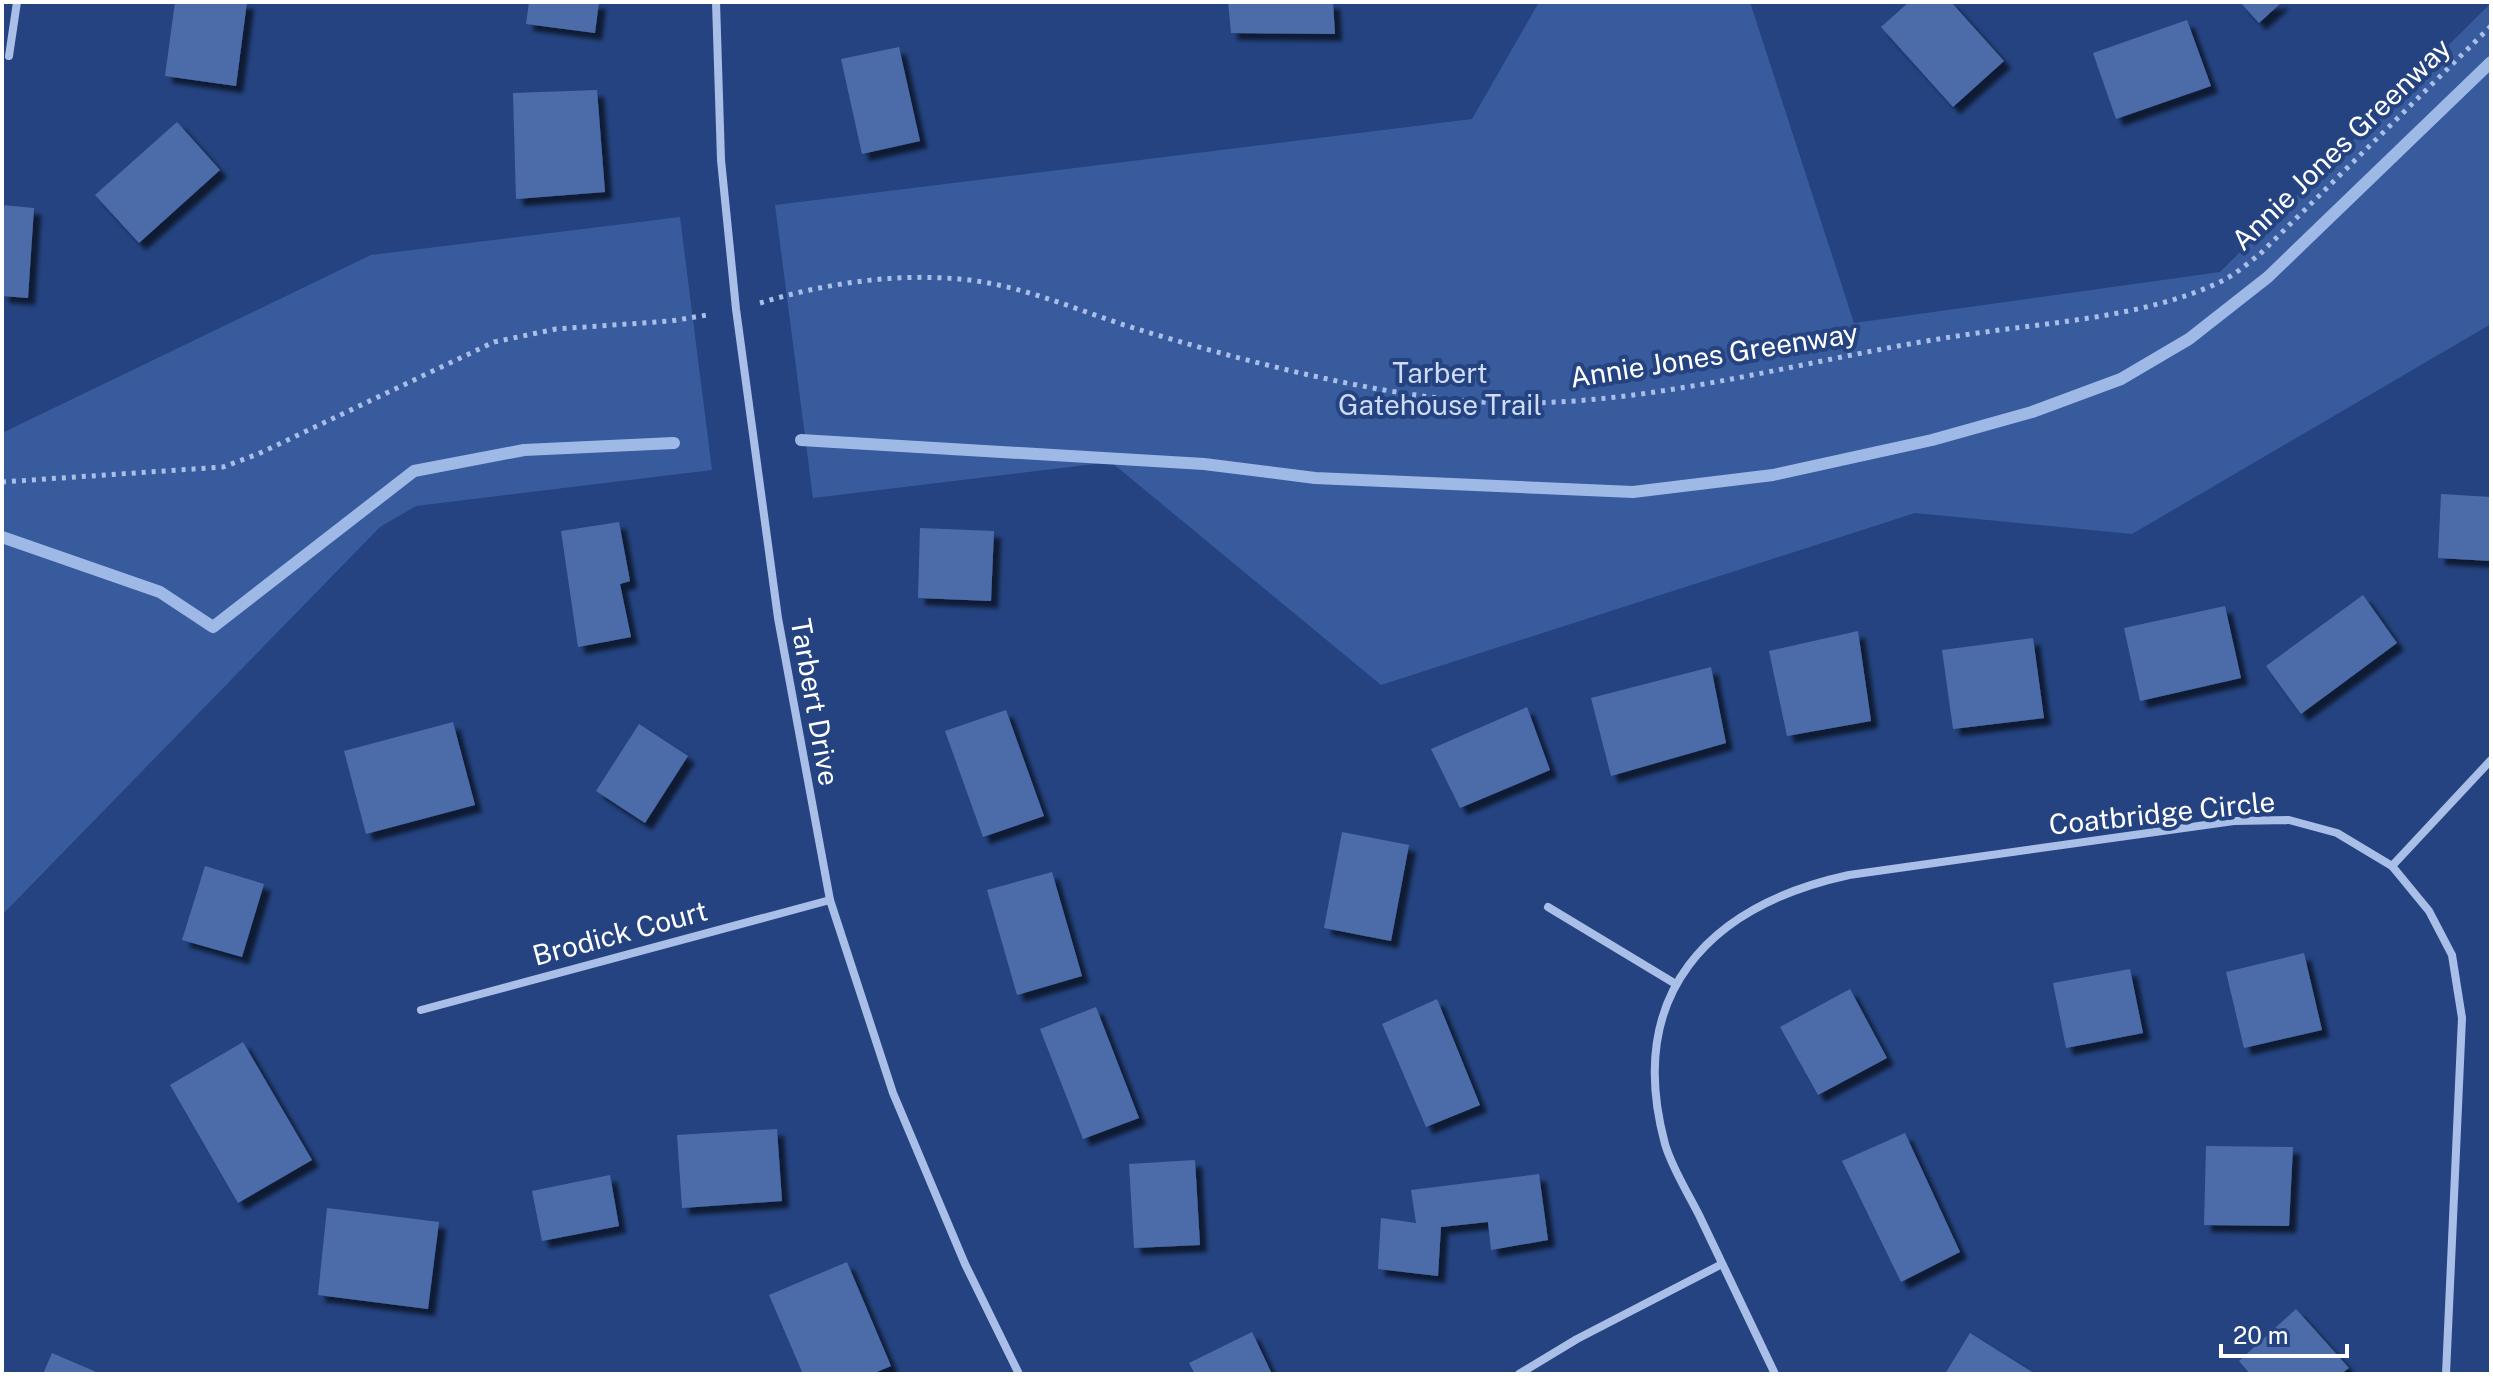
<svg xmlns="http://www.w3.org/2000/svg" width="2493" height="1376" font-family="'Public Sans',sans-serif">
  <defs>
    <filter id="shadow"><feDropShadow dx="7" dy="7" stdDeviation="2" flood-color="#0009"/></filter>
  </defs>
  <rect width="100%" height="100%" fill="#244380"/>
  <g fill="#385b9e">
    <path d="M1539,2H1750L1854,323L2220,272L2491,3V324L2132,534L1915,513L1381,685L1111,462L813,498L775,205L1472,119Z"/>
    <path d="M680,217L712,470L416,506L380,527L2,915V433L371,255Z"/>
  </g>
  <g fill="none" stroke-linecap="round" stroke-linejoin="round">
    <g stroke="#9fb9e7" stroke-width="12">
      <path d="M801,440L1204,464L1315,478L1633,492L1773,475L1932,440L2032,412L2121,379L2189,339L2268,277L2491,62"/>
      <path d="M2,537L160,592L213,627L414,471L524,450L674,443"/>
    </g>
  </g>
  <g fill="#4c6ca9" filter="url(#shadow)">
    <path d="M175,2H247L236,86L165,76Z"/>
    <path d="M529,2H599L595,33L526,24Z"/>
    <path d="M1228,2H1333L1335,34L1231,33Z"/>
    <path d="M1909,2H1951L2004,61L1953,107L1881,27Z"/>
    <path d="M2240,2H2282L2259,23Z"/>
    <path d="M2187,20L2211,86L2116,119L2093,53Z"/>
    <path d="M899,47L920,141L862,154L841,59Z"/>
    <path d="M597,90L605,192L516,199L513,93Z"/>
    <path d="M177,122L220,170L139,243L95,195Z"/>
    <path d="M2,205L34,208L28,298L2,296Z"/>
    <path d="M2441,494L2491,497V561L2438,558Z"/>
    <path d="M619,522L630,581L620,584L631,637L578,647L561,531Z"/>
    <path d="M920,528L994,531L991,601L918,598Z"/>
    <path d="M2363,595L2397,643L2301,714L2266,666Z"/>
    <path d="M2225,606L2241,678L2140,701L2124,628Z"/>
    <path d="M1858,631L1871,721L1787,736L1769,651Z"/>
    <path d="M2033,638L2044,718L1953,729L1942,650Z"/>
    <path d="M1711,667L1726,743L1611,776L1591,698Z"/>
    <path d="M1527,707L1550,770L1460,808L1431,749Z"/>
    <path d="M1006,710L1044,816L983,837L945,731Z"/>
    <path d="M453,722L475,805L366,834L344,751Z"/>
    <path d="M639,724L688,756L645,823L596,791Z"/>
    <path d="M1342,832L1409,845L1391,941L1324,928Z"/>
    <path d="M205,866L264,884L242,957L182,940Z"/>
    <path d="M1052,872L1082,976L1017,995L987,890Z"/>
    <path d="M2304,953L2322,1030L2244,1048L2226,972Z"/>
    <path d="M2130,969L2143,1033L2066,1048L2053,983Z"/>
    <path d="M1850,989L1887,1058L1818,1095L1780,1027Z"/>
    <path d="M1437,999L1480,1105L1426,1127L1382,1024Z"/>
    <path d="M1096,1007L1139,1118L1083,1139L1040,1029Z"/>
    <path d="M243,1042L312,1160L238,1203L170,1085Z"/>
    <path d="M777,1129L782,1201L682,1208L677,1135Z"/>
    <path d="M1905,1133L1960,1252L1901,1282L1842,1161Z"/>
    <path d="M2206,1146L2293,1147L2289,1226L2204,1225Z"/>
    <path d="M1195,1160L1200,1245L1134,1248L1129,1164Z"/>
    <path d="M1539,1174L1548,1240L1491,1250L1488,1222L1441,1227L1438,1276L1378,1269L1381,1218L1416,1223L1411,1190Z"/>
    <path d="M610,1175L619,1226L542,1241L532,1191Z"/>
    <path d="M327,1208L439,1222L428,1309L318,1295Z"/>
    <path d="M847,1262L891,1366L872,1374H803L769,1295Z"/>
    <path d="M2296,1309L2349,1368L2341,1374H2250L2239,1361Z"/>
    <path d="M1252,1332L1272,1374H1195L1189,1363Z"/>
    <path d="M1970,1333L2032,1372L2031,1374H1945Z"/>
    <path d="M52,1353L101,1374H43Z"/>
  </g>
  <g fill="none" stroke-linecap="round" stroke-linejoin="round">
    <g stroke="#aabfe7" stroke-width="5" stroke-dasharray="4 6" stroke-linecap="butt">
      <path d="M760,303C822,284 893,273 959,279C1021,284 1078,311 1137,329C1236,359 1366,393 1469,401C1625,414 1796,361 1951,337C2036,323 2144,319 2222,281C2236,274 2248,263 2260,254L2491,26"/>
      <path d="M2,482L223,467L258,454L494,342L556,329L671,321L707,315"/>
    </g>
    <g stroke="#aabfe7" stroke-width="8">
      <path d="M716,2L721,160L736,309L778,618L830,900L893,1093L965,1264L1019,1374"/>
      <path d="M9,56L17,2"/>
      <path d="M2392,866L2491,760"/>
      <path d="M1548,907L1674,983"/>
      <path d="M421,1010L830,900"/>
      <path d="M1519,1374L1577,1339L1722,1264"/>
      <path d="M1775,1374C1750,1321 1724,1268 1699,1215C1688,1193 1672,1168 1665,1144C1625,995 1707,906 1849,875L2234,821L2289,820L2337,833L2392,866L2429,911L2452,955L2462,1018L2446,1374"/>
    </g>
  </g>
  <g text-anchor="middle" stroke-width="8" stroke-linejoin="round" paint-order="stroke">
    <g font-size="28" fill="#fff" stroke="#244380">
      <text transform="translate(2341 144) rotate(-44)" y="10">Annie Jones Greenway</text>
      <text transform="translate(1714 355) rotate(-9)" y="10">Annie Jones Greenway</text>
      <text transform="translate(815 702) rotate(80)" y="10">Tarbert Drive</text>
      <text transform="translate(2162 813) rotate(-6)" y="10">Coatbridge Circle</text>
      <text transform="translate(620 933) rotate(-15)" y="10">Brodick Court</text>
    </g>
    <g font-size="28" fill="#cedcf5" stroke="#244380">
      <text x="1440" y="383">Tarbert<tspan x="1440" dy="32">Gatehouse Trail</tspan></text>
    </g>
  </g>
  <rect width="2493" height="1376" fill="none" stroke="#ffffff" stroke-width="8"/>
  <path d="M2221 1344v12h126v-12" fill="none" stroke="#ffffff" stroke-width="4"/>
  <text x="2233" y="1344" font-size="24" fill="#ffffff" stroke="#244380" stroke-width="6" paint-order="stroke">20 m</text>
</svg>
